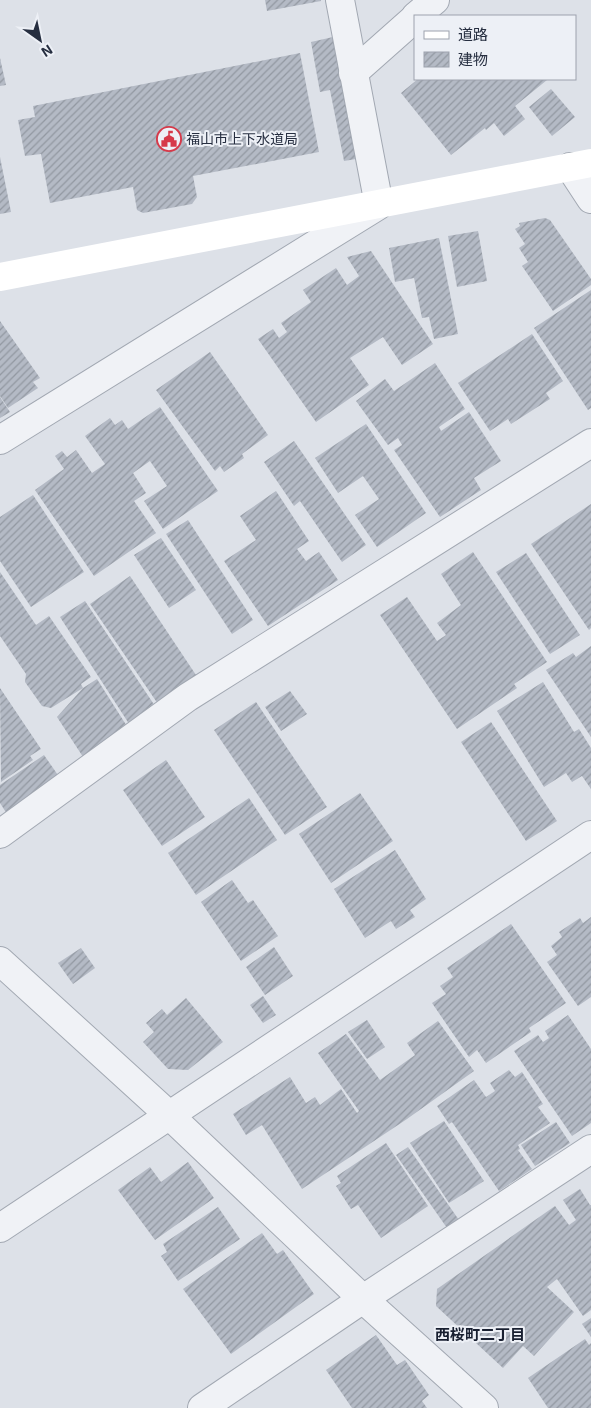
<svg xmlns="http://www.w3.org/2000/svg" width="591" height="1408" font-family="'Exo 2','Noto Sans JP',sans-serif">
  <defs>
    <pattern id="building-hatch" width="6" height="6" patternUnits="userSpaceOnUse" patternTransform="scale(1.25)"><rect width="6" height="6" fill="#b4bac5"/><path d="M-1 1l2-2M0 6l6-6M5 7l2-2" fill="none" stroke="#9298a1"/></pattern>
  </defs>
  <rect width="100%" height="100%" fill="#dde1e8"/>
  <g fill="url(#building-hatch)">
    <path d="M265,0H321V1L267,11Z"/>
    <path d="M333,37L356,159L344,161L330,90L320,92L311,42Z"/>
    <path d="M300,53L319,152L193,176L197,197L192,204L143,213L137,210L133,187L50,203L41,154L25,156L18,120L35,117L33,106Z"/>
    <path d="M0,58L6,85L0,86Z"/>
    <path d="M418,79H546L547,80L515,106L525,119L504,136L494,123L486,130L485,128L451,155L401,93Z"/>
    <path d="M551,89L575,117L552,136L529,107Z"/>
    <path d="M0,157L11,212L0,214Z"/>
    <path d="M545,218L550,220L591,279V285L553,311L522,266L528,262L519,248L525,244L515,229L520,226L519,223Z"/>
    <path d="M478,231L487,281L457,287L448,236Z"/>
    <path d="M439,238L458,334L434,339L429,317L422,318L414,278L395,282L389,248Z"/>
    <path d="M371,251L433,344L402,365L383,337L350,358L369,385L316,422L258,339L273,329L279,338L287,332L281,323L311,302L303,290L336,268L347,285L359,276L347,257Z"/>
    <path d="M591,290V408L588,410L534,328Z"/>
    <path d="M0,321L40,378L33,382L38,388L8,408L0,396Z"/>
    <path d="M532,334L563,381L546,393L550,399L511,424L508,419L490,431L458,383Z"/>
    <path d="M210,352L268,435L242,454L244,458L224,472L220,466L215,471L156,390Z"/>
    <path d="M435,363L465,409L439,427L441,431L469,412L501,461L474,478L481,490L440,517L394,450L402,445L398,438L388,445L356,401L385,379L394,391Z"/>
    <path d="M0,397L10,412L0,418Z"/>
    <path d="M160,407L218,491L163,529L144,501L167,486L150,461L133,473L146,493L134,501L156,533L94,576L35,490L64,469L55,456L62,451L67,457L76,450L92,473L105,464L85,436L110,418L115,425L122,420L128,429Z"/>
    <path d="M366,424L426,513L377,547L355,515L379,499L363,476L338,493L315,458Z"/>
    <path d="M294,441L366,545L342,562L300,501L294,506L264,462Z"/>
    <path d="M276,491L309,541L297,549L306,561L319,552L338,580L268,626L224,561L256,540L240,516Z"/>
    <path d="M33,495L84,572L31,607L0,561V517Z"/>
    <path d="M591,504V628L589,630L531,544Z"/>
    <path d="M188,520L253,620L232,634L166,534Z"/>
    <path d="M161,538L196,590L169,608L134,555Z"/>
    <path d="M473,552L547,662L514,684L517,688L457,729L380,615L407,597L437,641L446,635L437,623L461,605L441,574Z"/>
    <path d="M526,553L580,635L550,654L496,572Z"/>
    <path d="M0,572L36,625L49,616L91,677L81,684L83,688L51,708L42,706L25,682L26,674L0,636Z"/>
    <path d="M130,576L200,681L160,707L90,604Z"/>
    <path d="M85,601L159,712L133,730L60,617Z"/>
    <path d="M591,646V737L546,670L573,653L576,657Z"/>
    <path d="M97,679L130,731L85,760L57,717L83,688Z"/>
    <path d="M543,682L574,732L579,729L591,748V789L582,776L572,782L566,773L544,787L497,711Z"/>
    <path d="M0,688L41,749L30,756L33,760L1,782Z"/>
    <path d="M290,691L307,714L281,731L265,707Z"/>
    <path d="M256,702L327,807L285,835L214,730Z"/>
    <path d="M491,722L557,821L526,841L461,742Z"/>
    <path d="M44,755L60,778L7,814L0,803V785Z"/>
    <path d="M166,760L205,817L162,846L123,790Z"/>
    <path d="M360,793L393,841L331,883L299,834Z"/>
    <path d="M249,798L277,840L196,895L168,853Z"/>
    <path d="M395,850L426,899L410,910L415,917L396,929L391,921L365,938L334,889Z"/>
    <path d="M232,880L248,903L253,900L278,936L241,961L201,902Z"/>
    <path d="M591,917V997L578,1006L547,962L557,955L551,946L562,937L559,932L580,918L583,923Z"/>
    <path d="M511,924L566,1003L529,1028L531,1032L486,1063L477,1050L469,1057L432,1003L446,994L440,986L453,977L447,968Z"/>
    <path d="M274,947L293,976L265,995L246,967Z"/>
    <path d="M81,948L95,968L73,984L58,963Z"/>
    <path d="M263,996L276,1015L263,1023L250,1005Z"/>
    <path d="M186,998L223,1042L188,1070L168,1069L143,1042L154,1032L146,1023L162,1009L167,1015Z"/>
    <path d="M568,1015L591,1049V1123L572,1136L514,1051L538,1035L543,1042L549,1038L545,1031Z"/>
    <path d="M367,1020L385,1047L367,1059L348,1032Z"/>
    <path d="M438,1021L474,1071L407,1119L302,1189L262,1125L246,1135L233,1114L290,1077L306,1103L315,1097L320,1105L341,1089L357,1113L359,1111L318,1053L346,1034L380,1080L415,1055L407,1043Z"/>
    <path d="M509,1070L515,1077L522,1072L543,1104L538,1107L550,1123L518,1145L520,1149L518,1150L532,1169L499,1191L452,1122L449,1124L437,1106L474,1080L486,1097L495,1091L490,1083Z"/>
    <path d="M444,1121L484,1181L449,1203L410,1143Z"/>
    <path d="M556,1122L570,1143L535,1166L521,1145Z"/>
    <path d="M386,1143L428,1206L381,1238L358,1205L351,1209L336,1186L341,1183L337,1176Z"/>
    <path d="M408,1147L459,1220L447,1228L396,1155Z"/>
    <path d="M188,1162L214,1198L155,1240L118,1190L150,1167L161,1182Z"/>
    <path d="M580,1189L590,1205H591V1310L583,1316L557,1279L547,1287L574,1312L534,1356L523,1346L503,1368L436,1306L437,1289L555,1206L569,1225L576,1220L563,1200Z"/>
    <path d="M218,1207L240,1239L178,1281L161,1256L167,1252L163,1244Z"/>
    <path d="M262,1233L277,1254L283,1250L314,1294L231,1354L183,1289Z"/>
    <path d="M591,1318V1337L582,1324Z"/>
    <path d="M376,1335L397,1365L405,1360L429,1395L422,1401L427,1408H352L326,1370Z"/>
    <path d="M585,1339L589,1345L591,1343V1408H548L528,1378Z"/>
  </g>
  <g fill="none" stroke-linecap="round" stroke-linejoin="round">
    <defs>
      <g id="street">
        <path d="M416,16L435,0"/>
        <path d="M353,73L415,18"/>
        <path d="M570,167L591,199"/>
        <path d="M0,440L379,205L340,0"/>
        <path d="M0,834L188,697L591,443"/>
        <path d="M0,961L169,1115L363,1299L484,1408"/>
        <path d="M0,1228L591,835"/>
        <path d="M202,1408L363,1299L591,1149"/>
      </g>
    </defs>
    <use href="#street" stroke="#a2a8b2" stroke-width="30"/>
    <use href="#street" stroke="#f0f2f6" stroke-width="28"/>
    <path stroke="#fff" stroke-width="28" d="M0,277L591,163"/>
  </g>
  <defs>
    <symbol id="civic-ring" viewBox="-11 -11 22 22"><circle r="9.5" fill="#edf0f6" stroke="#d63949" stroke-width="1.5"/><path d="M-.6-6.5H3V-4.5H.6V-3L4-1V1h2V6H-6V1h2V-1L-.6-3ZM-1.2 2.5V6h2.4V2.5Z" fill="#d63949"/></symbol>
  </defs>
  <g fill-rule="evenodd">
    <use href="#civic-ring" x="155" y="125" width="28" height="28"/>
  </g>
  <g text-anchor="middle" stroke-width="4" stroke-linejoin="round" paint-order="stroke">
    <g font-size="14" fill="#262e40" stroke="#edf0f6" text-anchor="start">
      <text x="186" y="144">福山市上下水道局</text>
    </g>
    <g font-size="15" font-weight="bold" fill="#181f30" stroke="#edf0f6">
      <text x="480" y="1340">西桜町二丁目</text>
    </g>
  </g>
  <rect x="414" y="15" width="162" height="65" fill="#edf0f6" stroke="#9da2ad"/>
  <rect x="424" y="31" width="25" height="8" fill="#ffffff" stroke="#9da2ad"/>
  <text x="458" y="40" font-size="15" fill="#262e40">道路</text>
  <rect x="424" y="52" width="25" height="15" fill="url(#building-hatch)" stroke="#9da2ad"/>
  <text x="458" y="65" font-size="15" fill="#262e40">建物</text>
  <g transform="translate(40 40) rotate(147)" stroke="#edf0f6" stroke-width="4" paint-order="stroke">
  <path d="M0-4L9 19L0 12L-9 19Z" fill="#262e40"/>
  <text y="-8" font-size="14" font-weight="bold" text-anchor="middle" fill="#262e40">N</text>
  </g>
</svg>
